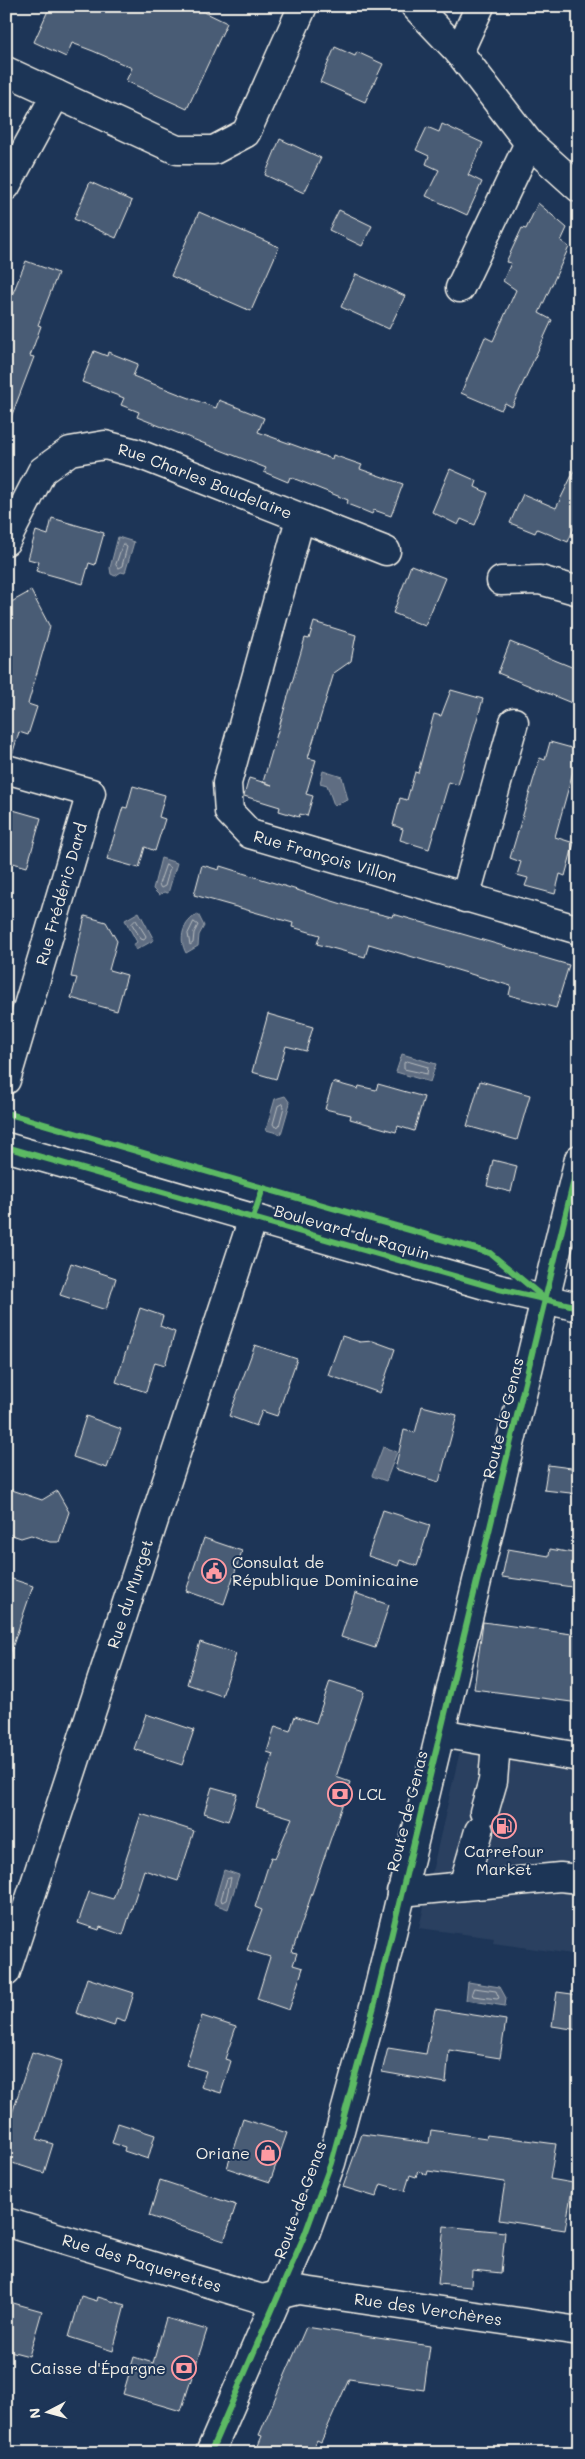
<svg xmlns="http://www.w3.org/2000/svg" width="585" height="2459" font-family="Mali,sans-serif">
  <rect width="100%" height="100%" fill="#1d3557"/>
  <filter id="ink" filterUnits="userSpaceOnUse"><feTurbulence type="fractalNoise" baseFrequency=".02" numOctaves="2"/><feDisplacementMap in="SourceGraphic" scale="10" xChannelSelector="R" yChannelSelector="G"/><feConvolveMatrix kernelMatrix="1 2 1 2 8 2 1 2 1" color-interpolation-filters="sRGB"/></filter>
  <g filter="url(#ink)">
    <path fill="#2a4060" d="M466,1725L579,1739V1955L493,1943L494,1938L419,1928Z"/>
    <g fill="#5e6d82" stroke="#9aa2ab">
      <path d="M118,537L134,542L125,573L121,572L115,576L111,574L110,568Z"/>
      <path d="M323,771L342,777L348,800L334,805L327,785L320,783Z"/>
      <path d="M161,858L177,863L168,893L164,892L159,895L153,889Z"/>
      <path d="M139,912L154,940L136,950L133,945L137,942L125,920Z"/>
      <path d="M198,914L204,926L199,935L198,946L186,953C178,938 183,922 198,914Z"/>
      <path d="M402,1054L436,1064L430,1082L396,1072Z"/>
      <path d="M285,1096L290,1103L281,1134L266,1130L275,1099Z"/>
      <path d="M383,1447L397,1452L386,1481L372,1476Z"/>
      <path d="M224,1870L239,1875L228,1909L214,1904Z"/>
      <path d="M468,1982L500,1987L506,1998L505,2006L466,2000Z"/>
    </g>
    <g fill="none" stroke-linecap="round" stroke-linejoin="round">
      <g stroke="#b8bcbf" stroke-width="1">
        <path d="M123,544L127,547L122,566L118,568L116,565Z"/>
        <path d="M166,865L170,868L165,886L161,888L159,885Z"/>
        <path d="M136,920L146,936L144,940L141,939L132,924Z"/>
        <path d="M194,922L198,925L194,933L193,943L190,945L188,934Z"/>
        <path d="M407,1061L428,1067L427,1074L404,1069V1063Z"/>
        <path d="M283,1104L284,1107L279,1126L275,1127L273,1124L278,1106Z"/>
        <path d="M231,1878L226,1900L222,1902L221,1899L227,1879Z"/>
        <path d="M474,1988L496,1991L499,1998L497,1999L473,1996L472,1993Z"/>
      </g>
    </g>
    <g fill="#485b74" stroke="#f4f1e8">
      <path d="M50,6H192L227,23L187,109L126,81L132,68L93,51L72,43L66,57L34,42Z"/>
      <path d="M335,47L355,56L357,52L383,64L365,102L320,82Z"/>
      <path d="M442,124L483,143L468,175L482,182L467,215L426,196L439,170L426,164L429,156L416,150L427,127L439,132Z"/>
      <path d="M280,139L321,158L304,193L265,175Z"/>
      <path d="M90,182L132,201L116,238L74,219Z"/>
      <path d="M538,203L567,228L561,241L569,247L539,313L552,320L512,407L505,403L501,410L461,393L485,337L493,341L516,290L503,281L511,263L506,262L522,228L526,229Z"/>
      <path d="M339,210L372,226L362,246L329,230Z"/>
      <path d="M199,212L279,247L251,311L171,276Z"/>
      <path d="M26,261L58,273L38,325L41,326L30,356L34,357L8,425L6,424V310Z"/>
      <path d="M356,274L405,296L389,329L341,307Z"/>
      <path d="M94,351L107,356L108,352L138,364L133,376L179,394L216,408L219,400L264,418L258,432L332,459L333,455L362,465L360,469L403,484L391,516L374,510L372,514L360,509L347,504L348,500L290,477L288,482L264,472L266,468L137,417L139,412L121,405L124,398L82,382Z"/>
      <path d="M579,461V516L568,542L537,529L535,533L510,523L523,494L556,508Z"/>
      <path d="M450,469L477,481L475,487L488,493L475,525L461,519L458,525L432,512Z"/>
      <path d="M52,518L104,533L95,565L89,563L83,584L36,571L39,562L28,559L36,531L48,535Z"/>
      <path d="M411,565L445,578L425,626L393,613Z"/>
      <path d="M31,591L50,627L28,704L37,707L28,735L19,732L12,755L6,754V605Z"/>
      <path d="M314,622L356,635L351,661L334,673L308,758L316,760L306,794L313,796L307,816L300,814L299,817L279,811L280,807L244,796L249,778L272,785L263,782L305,638L309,639Z"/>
      <path d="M510,642L579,670V690L574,704L498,673Z"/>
      <path d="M451,690L483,699L458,785L449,782L429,849L400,840L403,829L393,825L400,798L407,800L415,772L418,773L434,714L441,716Z"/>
      <path d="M550,742L579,750L555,837L574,843L565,876L560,874L555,894L525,886L528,878L517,875L521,862L510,858L540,758L545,760Z"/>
      <path d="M133,786L165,795L159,817L165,819L155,851L145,847L139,868L107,859L123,807L127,808Z"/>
      <path d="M6,808L41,818L27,867L6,861Z"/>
      <path d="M202,865L219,870L220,866L358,909L392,917L393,914L569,965L556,1008L509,995L511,986L369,944L365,957L317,944L320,935L292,927L293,923L194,895Z"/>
      <path d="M85,916L106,922L117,941L109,970L127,975L117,1011L71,998L77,978L71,977Z"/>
      <path d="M268,1014L313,1027L306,1051L286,1046L276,1079L252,1072Z"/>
      <path d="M480,1081L530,1095L517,1140L467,1126Z"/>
      <path d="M333,1082L358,1089L359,1086L376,1090L378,1084L424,1097L414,1131L398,1126L396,1132L350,1119L351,1115L325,1109Z"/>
      <path d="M493,1160L517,1166L511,1192L487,1186Z"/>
      <path d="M71,1263L116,1278L106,1310L60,1295Z"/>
      <path d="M140,1308L163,1316L160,1326L175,1332L165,1365L155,1362L146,1392L116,1382Z"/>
      <path d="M342,1336L360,1342L373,1341L395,1349L380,1393L328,1375Z"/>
      <path d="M255,1345L297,1359L277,1416L262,1411L256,1426L229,1416Z"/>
      <path d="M422,1406L457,1415L439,1482L395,1469L404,1430L415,1433Z"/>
      <path d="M86,1416L121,1429L107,1468L73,1457Z"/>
      <path d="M548,1465L579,1469V1494L544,1490Z"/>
      <path d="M6,1488L42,1500L57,1491L69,1512L59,1542H50L31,1535L21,1538L6,1533Z"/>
      <path d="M383,1510L430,1525L417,1566L400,1560L398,1566L368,1556Z"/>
      <path d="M204,1538L242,1551L224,1604L186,1591Z"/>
      <path d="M508,1549L549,1556L550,1549L579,1554V1588L502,1577Z"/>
      <path d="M6,1577L33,1586L10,1654L6,1653Z"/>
      <path d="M355,1593L389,1605L375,1648L341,1637Z"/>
      <path d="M483,1622L579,1635V1703L474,1689Z"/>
      <path d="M200,1642L236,1654L222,1696L187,1684Z"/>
      <path d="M330,1681L364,1692L336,1777L350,1782L292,1952L297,1953L293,1965L303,1968L289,2010L257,1999L270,1957L247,1950L262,1910L255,1907L271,1857L275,1858L292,1818L256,1807L273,1754L267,1752L275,1726L290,1731L295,1716L316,1723Z"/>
      <path d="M146,1714L194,1730L182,1765L134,1749Z"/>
      <path d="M212,1787L237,1794L228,1821L204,1813Z"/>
      <path d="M141,1814L194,1831L178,1881L144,1870L123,1935L100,1927L99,1930L78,1923L89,1892L113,1899Z"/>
      <path d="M87,1978L134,1993L125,2022L116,2019L114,2026L76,2013Z"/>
      <path d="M557,1992L579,1995V2030L552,2026Z"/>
      <path d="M435,2009L506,2020L500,2058L449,2050L446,2083L382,2072L388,2048L426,2054Z"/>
      <path d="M202,2016L236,2027L225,2059L231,2061L221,2093L201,2087L206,2071L186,2065Z"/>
      <path d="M32,2052L62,2061L37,2139L53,2144L44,2173L6,2161V2132Z"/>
      <path d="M243,2119L287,2133L270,2182L227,2168Z"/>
      <path d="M118,2123L155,2135L148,2159L124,2151L125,2147L112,2143Z"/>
      <path d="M431,2130L486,2138L487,2135L556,2144L550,2179L573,2183L565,2230L499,2220L505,2182L428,2171L427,2175L418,2171L416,2177L410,2175L405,2191L381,2184L376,2197L343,2187L362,2134L429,2143Z"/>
      <path d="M160,2180L236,2205L224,2241L149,2216Z"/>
      <path d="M444,2226L505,2232L501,2273L472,2270L471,2287L438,2284Z"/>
      <path d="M81,2296L97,2301L98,2297L125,2305L113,2351L69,2337Z"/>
      <path d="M6,2301L42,2311L29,2356L6,2350Z"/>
      <path d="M166,2318L207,2330L181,2411L123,2394L134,2357L153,2363Z"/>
      <path d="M306,2327L430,2346L424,2390L349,2379L321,2442L317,2440L311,2453H255L262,2436L259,2435Z"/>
    </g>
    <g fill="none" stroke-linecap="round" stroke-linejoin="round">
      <defs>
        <g id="minor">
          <path d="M415,6L459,52L529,143L579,188"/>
          <path d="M459,52L480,6"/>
          <path d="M6,71L177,150H214L246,133L303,6"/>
          <path d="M6,186L56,94"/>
          <path d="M460,288L529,143"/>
          <path id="s1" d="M300,519L227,783L229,812L250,834L579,930"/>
          <path id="s2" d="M6,541L42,471L70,451L105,445L136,453L386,551"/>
          <path d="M501,581L540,580L579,591"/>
          <path d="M6,769L91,793L6,1080"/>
          <path d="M465,898L514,722"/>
          <path d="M6,1147L499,1289L579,1307"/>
          <path d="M440,1733L579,1757"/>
          <path d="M484,1812L493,1781L496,1744"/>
          <path d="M463,1886L479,1831"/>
          <path d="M401,1892L560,1877L579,1879"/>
          <path id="s3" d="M6,1972L253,1218"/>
          <path id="s4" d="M6,2222L262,2299L298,2290L579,2331"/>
          <path d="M210,2453L305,2234L331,2163L376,1999L579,1159"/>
        </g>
      </defs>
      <use href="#minor" stroke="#f4f1e8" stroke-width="31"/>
      <use href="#minor" stroke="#1d3557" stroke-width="28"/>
      <defs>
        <g id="cycleway">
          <path d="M6,1113L263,1188"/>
          <path d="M6,1147L499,1289L579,1307"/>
          <path d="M253,1218L263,1188L490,1253L544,1298"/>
          <path d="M210,2453L305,2234L331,2163L376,1999L579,1159"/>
        </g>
      </defs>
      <use href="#cycleway" stroke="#1d3557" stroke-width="9"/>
      <use href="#cycleway" stroke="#5cba63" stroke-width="6"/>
    </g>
  </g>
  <defs>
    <symbol id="civic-ring" viewBox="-11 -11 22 22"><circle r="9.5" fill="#1d3557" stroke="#ff9aa2" stroke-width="1.5"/><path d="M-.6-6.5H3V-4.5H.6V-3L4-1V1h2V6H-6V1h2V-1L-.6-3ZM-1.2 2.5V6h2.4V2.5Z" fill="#ff9aa2"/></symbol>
    <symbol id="bank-ring" viewBox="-11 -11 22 22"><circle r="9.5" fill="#1d3557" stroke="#ff9aa2" stroke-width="1.5"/><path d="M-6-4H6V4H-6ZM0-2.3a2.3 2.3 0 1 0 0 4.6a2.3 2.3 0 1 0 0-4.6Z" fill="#ff9aa2"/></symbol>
    <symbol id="fuel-ring" viewBox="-11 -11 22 22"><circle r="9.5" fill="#1d3557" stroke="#ff9aa2" stroke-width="1.5"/><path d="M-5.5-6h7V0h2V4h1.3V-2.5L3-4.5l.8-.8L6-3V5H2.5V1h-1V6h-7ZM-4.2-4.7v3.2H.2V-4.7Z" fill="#ff9aa2"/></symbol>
    <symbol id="shop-ring" viewBox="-11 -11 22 22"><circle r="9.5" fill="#1d3557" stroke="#ff9aa2" stroke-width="1.5"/><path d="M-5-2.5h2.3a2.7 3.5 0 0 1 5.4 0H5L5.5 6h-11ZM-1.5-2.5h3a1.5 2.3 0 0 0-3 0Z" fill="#ff9aa2"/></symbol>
  </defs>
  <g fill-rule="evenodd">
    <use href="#civic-ring" x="200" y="1557" width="28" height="28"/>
    <use href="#bank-ring" x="326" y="1780" width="28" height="28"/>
    <use href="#fuel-ring" x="490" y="1812" width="28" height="28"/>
    <use href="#shop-ring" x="254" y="2139" width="28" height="28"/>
    <use href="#bank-ring" x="170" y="2354" width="28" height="28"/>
  </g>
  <g text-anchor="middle" stroke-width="4" stroke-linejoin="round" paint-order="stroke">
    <g font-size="16" fill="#f4f1e8" stroke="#1d3557">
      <text dy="6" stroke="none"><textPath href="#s2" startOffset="255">Rue Charles Baudelaire</textPath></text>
      <text dy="6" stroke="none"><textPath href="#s1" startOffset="412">Rue François Villon</textPath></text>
      <text transform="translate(61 894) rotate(-74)" y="6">Rue Frédéric Dard</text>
      <text transform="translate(352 1232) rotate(16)" y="6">Boulevard du Raquin</text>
      <text transform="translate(503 1418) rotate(-76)" y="6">Route de Genas</text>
      <text dy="6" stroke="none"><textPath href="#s3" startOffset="398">Rue du Murget</textPath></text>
      <text transform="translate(407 1811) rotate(-76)" y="6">Route de Genas</text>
      <text transform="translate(300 2200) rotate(-70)" y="6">Route de Genas</text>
      <text dy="6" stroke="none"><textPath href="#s4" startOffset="142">Rue des Paquerettes</textPath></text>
      <text dy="6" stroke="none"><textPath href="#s4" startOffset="436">Rue des Verchères</textPath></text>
    </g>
    <g font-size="16" fill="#f4f1e8" stroke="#1d3557" text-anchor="start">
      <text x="232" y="1568">Consulat de<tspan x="232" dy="18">République Dominicaine</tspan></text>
      <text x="358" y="1800">LCL</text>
      <text x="504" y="1857" text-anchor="middle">Carrefour<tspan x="504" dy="18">Market</tspan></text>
      <text x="250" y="2159" text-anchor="end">Oriane</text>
      <text x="166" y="2374" text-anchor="end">Caisse d'Épargne</text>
    </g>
  </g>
  <rect width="585" height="2459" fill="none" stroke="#1d3557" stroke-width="25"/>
  <rect x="12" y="12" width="560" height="2434" fill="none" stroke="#f4f1e8" stroke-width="2" filter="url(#ink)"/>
  <g transform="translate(48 2412) rotate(264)" stroke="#1d3557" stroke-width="4" paint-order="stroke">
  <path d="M0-4L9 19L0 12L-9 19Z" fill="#f4f1e8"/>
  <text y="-8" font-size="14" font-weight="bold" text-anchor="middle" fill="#f4f1e8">N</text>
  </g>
</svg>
